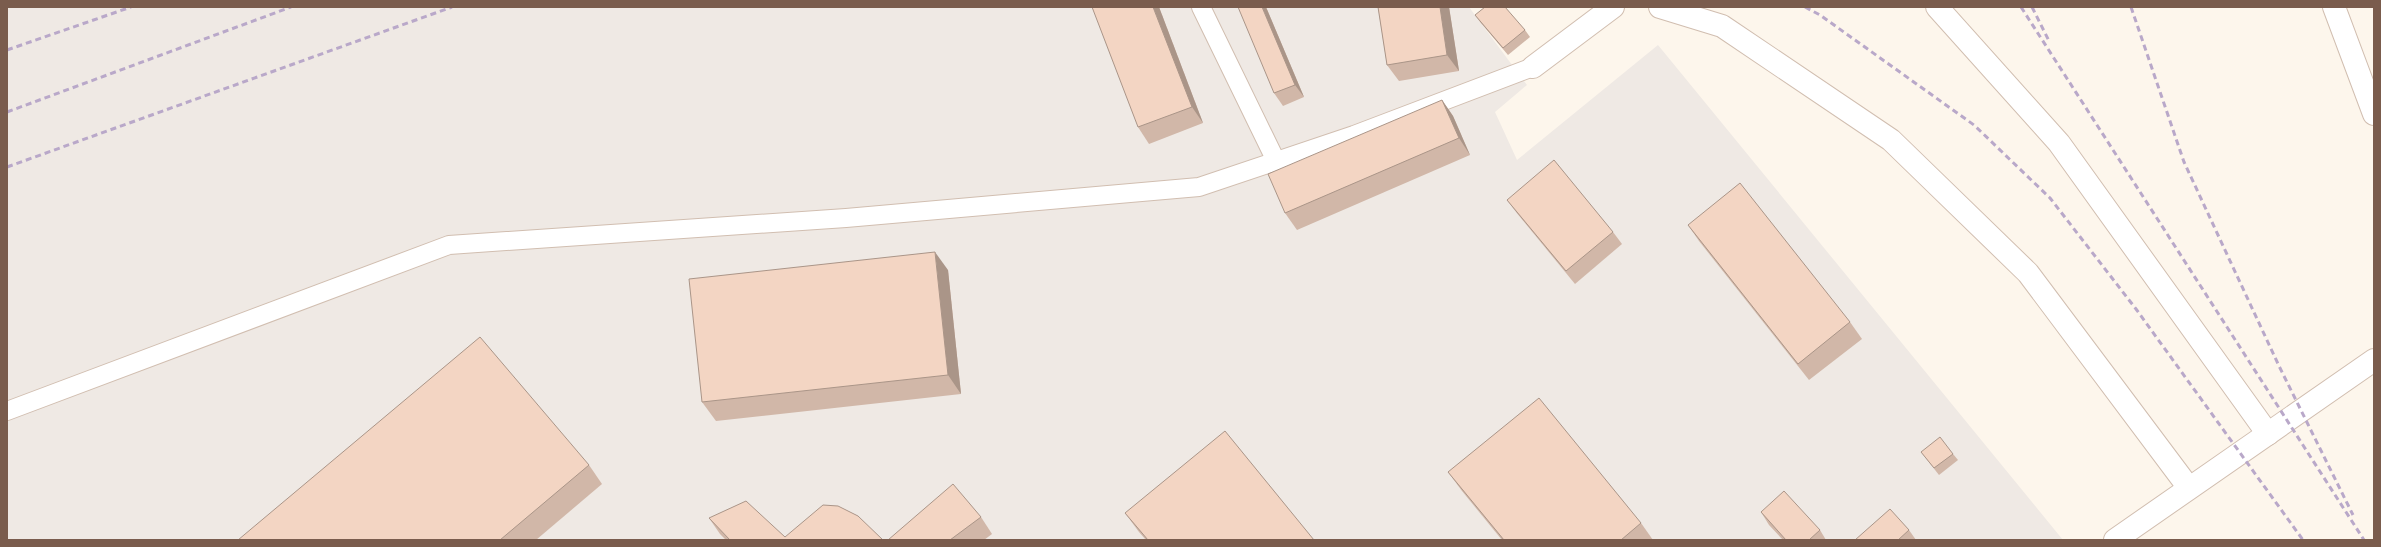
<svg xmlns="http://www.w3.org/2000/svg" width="2381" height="547" font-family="Ubuntu,sans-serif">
  <rect width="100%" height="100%" fill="#fdf6ec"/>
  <path fill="#efe9e4" d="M7,7H1469L1527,85L1495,112L1517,160L1658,45L2063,540H7Z"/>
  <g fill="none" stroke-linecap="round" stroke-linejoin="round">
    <defs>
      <g id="lane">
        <path d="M1201,7L1276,161"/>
        <path d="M7,411L449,245L846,218L1199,187L1354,135L1533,67"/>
      </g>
      <g id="street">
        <path d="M1660,7L1722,26L1891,140L2028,273L2189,488"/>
        <path d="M1937,7L2059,143L2268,434"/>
        <path d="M2334,7L2374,114"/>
        <path d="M1533,67L1613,7"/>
        <path d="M2115,540L2374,360"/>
      </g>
    </defs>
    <use href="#lane" stroke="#d1beb0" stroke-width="20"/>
    <use href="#street" stroke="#d1beb0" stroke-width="24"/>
    <use href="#lane" stroke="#fff" stroke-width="18"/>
    <use href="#street" stroke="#fff" stroke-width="22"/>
    <g stroke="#b9a8c9" stroke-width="3" stroke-dasharray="6 4" stroke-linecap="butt">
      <path d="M1805,7L1820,15L1974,125L2050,198L2136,309L2303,540"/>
      <path d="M2021,7L2364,540"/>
      <path d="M2032,7L2049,41"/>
      <path d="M2131,7L2184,162L2279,366L2353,515"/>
      <path d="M7,50L131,7"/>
      <path d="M7,112L291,7"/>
      <path d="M7,167L452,7"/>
    </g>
  </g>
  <g fill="#d1b7a8">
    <path d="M1159,7L1203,123L1149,144L1138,127Z"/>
    <path d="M1266,7L1304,97L1283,106L1274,93Z"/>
    <path d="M1378,7H1449L1459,71L1399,81L1387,65Z"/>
    <path d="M1475,15L1525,30L1530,37L1508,55L1480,22Z"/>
    <path d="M1442,100L1453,116L1470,155L1297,230L1285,213Z"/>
    <path d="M1507,200L1613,232L1622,244L1575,284L1516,212Z"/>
    <path d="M1688,225L1850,322L1862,339L1809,380L1699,241Z"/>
    <path d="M948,270L961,394L716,421L702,402Z"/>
    <path d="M1921,452L1953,454L1958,460L1939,475Z"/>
    <path d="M589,465L602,484L536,540H238Z"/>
    <path d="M1448,472L1641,523L1653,540H1502L1462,491Z"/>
    <path d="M1761,512L1820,530L1826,540H1783L1769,525Z"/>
    <path d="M1125,513L1314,540H1146L1139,532Z"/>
    <path d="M981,517L992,534L984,540H888Z"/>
    <path d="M709,518L785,537L883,540H726L720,534Z"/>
    <path d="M1909,530L1916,540H1855Z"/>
  </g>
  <g fill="#aa9588">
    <path d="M1153,7H1159L1203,123L1192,107Z"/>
    <path d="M1262,7H1266L1304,97L1295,85Z"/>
    <path d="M1440,7H1449L1459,71L1447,55Z"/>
    <path d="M1442,100L1453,116L1470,155L1459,138Z"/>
    <path d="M935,252L948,270L961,394L948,375Z"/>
  </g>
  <g fill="#f3d5c3" stroke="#aa9588">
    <path d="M1092,7H1153L1192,107L1138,127Z"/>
    <path d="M1238,7H1262L1295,85L1274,93Z"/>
    <path d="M1378,7H1440L1447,55L1387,65Z"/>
    <path d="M1485,7H1505L1525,30L1503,48L1475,15Z"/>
    <path d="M1442,100L1459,138L1285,213L1268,174Z"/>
    <path d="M1554,160L1613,232L1566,271L1507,200Z"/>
    <path d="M1740,183L1850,322L1798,364L1688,225Z"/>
    <path d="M935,252L948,375L702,402L689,279Z"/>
    <path d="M480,337L589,465L500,540H238Z"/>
    <path d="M1539,398L1641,523L1621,540H1504L1448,472Z"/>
    <path d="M1225,431L1314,540H1148L1125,513Z"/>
    <path d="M1940,437L1953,454L1934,468L1921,452Z"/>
    <path d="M953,484L981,517L950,540H888Z"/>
    <path d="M1784,491L1820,530L1809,540H1786L1761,512Z"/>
    <path d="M746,501L785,537L823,505L838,506L858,516L883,540H730L709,518Z"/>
    <path d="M1890,509L1909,530L1898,540H1855Z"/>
  </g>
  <rect width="2381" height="547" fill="none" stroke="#7a5c4d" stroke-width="16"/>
</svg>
